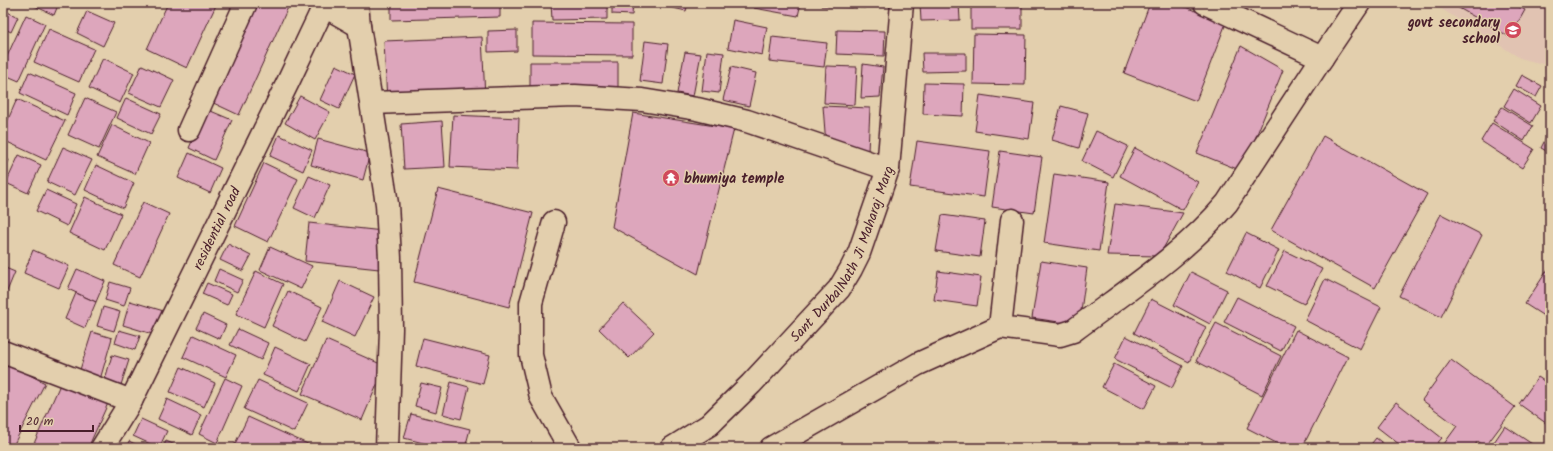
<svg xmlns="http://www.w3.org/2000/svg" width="1553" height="451" font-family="Kalam,sans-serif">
  <rect width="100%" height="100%" fill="#e3cfad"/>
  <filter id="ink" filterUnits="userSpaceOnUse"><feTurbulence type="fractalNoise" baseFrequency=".025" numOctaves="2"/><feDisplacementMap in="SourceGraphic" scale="8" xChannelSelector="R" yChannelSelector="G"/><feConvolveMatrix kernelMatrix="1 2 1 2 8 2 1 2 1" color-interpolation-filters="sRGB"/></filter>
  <g filter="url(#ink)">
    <path fill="#e1c3b2" d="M1432,3H1550V66L1520,58Z"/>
    <g fill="#dda6bc" stroke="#4a1f2b">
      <path d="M28,3H59L54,15Z"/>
      <path d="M168,3H217L187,68L147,49Z"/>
      <path d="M252,3H290L239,115L207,100Z"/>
      <path d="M391,3H500V17L391,20Z"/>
      <path d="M551,3H607V19L552,20Z"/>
      <path d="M612,3H633L632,15L612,14Z"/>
      <path d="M652,3H688L686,11Z"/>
      <path d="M755,3H801L798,16L754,8Z"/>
      <path d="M821,3H866L865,8L821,6Z"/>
      <path d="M920,3H959L960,20L921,21Z"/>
      <rect x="971" y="3" width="51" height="26"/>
      <path d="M1150,3H1175L1226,23L1196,101L1124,73Z"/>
      <path d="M1450,3H1512L1525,10L1510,37Z"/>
      <path d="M3,10L18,17L11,32L3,28Z"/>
      <path d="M87,11L114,23L103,46L77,33Z"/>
      <path d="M26,15L45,24L19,81L3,74V65Z"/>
      <path d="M733,20L767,27L762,55L728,48Z"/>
      <path d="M532,23L632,24V55L532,54Z"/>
      <path d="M49,29L94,49L79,82L34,62Z"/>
      <path d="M517,30V51L488,52V31Z"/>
      <path d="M837,30L885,31L884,56L836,54Z"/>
      <path d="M974,34L1026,35L1025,85L973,84Z"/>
      <path d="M482,37L485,97L387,102L384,41Z"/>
      <path d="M772,37L827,43L824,67L769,61Z"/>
      <path d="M645,41L668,44L663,84L640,81Z"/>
      <path d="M1241,46L1283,70L1242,171L1197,153Z"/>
      <path d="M707,51L724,53L719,93L702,91Z"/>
      <path d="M685,52L701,54L693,96L677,93Z"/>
      <path d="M922,53H966V71L923,72Z"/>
      <path d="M103,58L134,73L120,103L89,88Z"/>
      <path d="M530,62H618V90L530,89Z"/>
      <path d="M863,64L883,67L880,97L861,98Z"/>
      <path d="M142,65L174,80L161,107L129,93Z"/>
      <path d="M336,65L355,74L339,109L320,100Z"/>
      <path d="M826,66L857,67L855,105L824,103Z"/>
      <path d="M731,67L756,73L749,106L723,100Z"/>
      <path d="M29,72L76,93L67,115L20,93Z"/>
      <path d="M1522,75L1542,86L1536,97L1516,86Z"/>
      <path d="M924,83L964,84L963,116L923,114Z"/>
      <path d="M1514,89L1541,106L1531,123L1504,106Z"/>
      <path d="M980,95L1034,103L1029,139L975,131Z"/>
      <path d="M300,96L330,112L315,140L285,123Z"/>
      <path d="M85,98L116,112L99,149L68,135Z"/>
      <path d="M126,98L161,114L151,134L117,118Z"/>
      <path d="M17,99L65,121L46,160L3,140V131Z"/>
      <path d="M823,106L870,108L868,151L826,145Z"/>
      <path d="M1061,106L1088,113L1079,148L1052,140Z"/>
      <path d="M1502,107L1533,126L1524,141L1493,121Z"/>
      <path d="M206,109L232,120L214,160L189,148Z"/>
      <path d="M633,113L734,129L698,274L612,227Z"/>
      <path d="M453,115L519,118L517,170L450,167Z"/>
      <path d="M442,121L445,167L404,169L401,124Z"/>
      <path d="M1492,123L1534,149L1522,168L1481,141Z"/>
      <path d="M112,125L149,143L135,174L97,157Z"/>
      <path d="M1550,130V153L1541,148Z"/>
      <path d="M1096,131L1128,146L1113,177L1082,161Z"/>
      <path d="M279,135L312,150L303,171L270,156Z"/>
      <path d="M1323,136L1427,194L1375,288L1271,230Z"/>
      <path d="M318,139L370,153L363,180L311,165Z"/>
      <path d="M917,141L990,151L984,197L910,187Z"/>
      <path d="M63,147L92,160L75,195L47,182Z"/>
      <path d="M1135,148L1198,182L1183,210L1120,176Z"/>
      <path d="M1000,151L1042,157L1034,213L992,207Z"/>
      <path d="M189,153L221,168L210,193L178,178Z"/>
      <path d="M19,155L41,165L28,193L6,183Z"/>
      <path d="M3,158L9,160L3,174Z"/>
      <path d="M264,163L298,179L268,242L235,226Z"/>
      <path d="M96,165L134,183L123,208L85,190Z"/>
      <path d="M1054,174L1109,182L1099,251L1044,243Z"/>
      <path d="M309,176L330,185L315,218L294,208Z"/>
      <path d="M438,189L533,213L509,307L414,282Z"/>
      <path d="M46,190L76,204L67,226L36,211Z"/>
      <path d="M85,197L121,214L105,250L69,233Z"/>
      <path d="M143,202L169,214L140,277L114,265Z"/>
      <path d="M1115,204L1183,213L1159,256L1107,255Z"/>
      <path d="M1441,214L1482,235L1441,317L1399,296Z"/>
      <path d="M942,215L985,221L980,257L936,251Z"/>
      <path d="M309,223L383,231L379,269L305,261Z"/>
      <path d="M1246,233L1279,250L1260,288L1227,271Z"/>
      <path d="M228,244L251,256L243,271L220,260Z"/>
      <path d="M270,247L312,266L301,289L260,270Z"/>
      <path d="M33,250L69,266L59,288L24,273Z"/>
      <path d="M1285,251L1322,269L1304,304L1267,286Z"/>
      <path d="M1041,261L1087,268L1079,325L1032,318Z"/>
      <path d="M1550,266V320L1525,304Z"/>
      <path d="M3,267L15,272L3,301Z"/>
      <path d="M77,269L105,281L96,302L68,289Z"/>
      <path d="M219,269L243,280L237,292L214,281Z"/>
      <path d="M256,271L283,284L264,327L236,314Z"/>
      <path d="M938,271L981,277L977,306L934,300Z"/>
      <path d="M1191,272L1227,290L1210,324L1174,305Z"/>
      <path d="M1325,279L1381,307L1360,349L1305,320Z"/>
      <path d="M340,281L374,297L355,337L322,322Z"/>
      <path d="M110,282L130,288L124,306L105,300Z"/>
      <path d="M207,283L232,294L227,305L202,294Z"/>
      <path d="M288,291L322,307L305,342L272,326Z"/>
      <path d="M76,293L96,302L85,328L65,319Z"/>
      <path d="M1237,297L1294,326L1281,351L1224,322Z"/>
      <path d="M1151,299L1206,327L1189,362L1134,333Z"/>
      <path d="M130,301L167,312L159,336L123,325Z"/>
      <path d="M623,303L654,332L629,358L599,329Z"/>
      <path d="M103,307L120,312L114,331L97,326Z"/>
      <path d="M203,314L226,325L220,339L196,328Z"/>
      <path d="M1216,323L1281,356L1262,395L1196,361Z"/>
      <path d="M238,329L268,343L261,360L230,345Z"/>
      <path d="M119,330L140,336L135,350L115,343Z"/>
      <path d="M1296,330L1348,357L1302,448H1286L1247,428Z"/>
      <path d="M92,332L112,338L99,383L78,376Z"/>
      <path d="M193,335L236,355L226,377L183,357Z"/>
      <path d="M1126,336L1183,366L1172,388L1115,359Z"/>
      <path d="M423,338L490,355L483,384L416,366Z"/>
      <path d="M326,340L385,366L362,420L302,394Z"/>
      <path d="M275,347L311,364L299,391L263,375Z"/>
      <path d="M112,355L129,360L120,388L104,383Z"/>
      <path d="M1451,360L1515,407L1485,447L1478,441L1473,448H1441L1457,426L1422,400Z"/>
      <path d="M3,361L45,383L13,446L3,441Z"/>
      <path d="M1114,364L1156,386L1144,409L1102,387Z"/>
      <path d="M181,367L215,383L204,407L170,392Z"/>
      <path d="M1538,377L1550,385V426L1519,404Z"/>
      <path d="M225,378L242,386L217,443L199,434Z"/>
      <path d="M62,380L109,401L88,448H32Z"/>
      <path d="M258,380L308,403L294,432L244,409Z"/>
      <path d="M451,382L469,387L461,419L443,414Z"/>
      <path d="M421,383L442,388L436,412L415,406Z"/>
      <path d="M167,399L201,415L192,435L158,419Z"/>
      <path d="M1396,402L1442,438L1433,448H1404L1377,427Z"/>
      <path d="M411,414L470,429L465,448H442L404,438Z"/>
      <path d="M248,417L312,446L311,448H233Z"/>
      <path d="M141,419L167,431L159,448L133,436Z"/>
      <path d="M1505,426L1538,448H1490Z"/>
      <path d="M1376,438L1389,448H1368Z"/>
      <path d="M129,441L143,448H126Z"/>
      <path d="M166,441L182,448H163Z"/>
      <path d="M1178,443L1187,448H1176Z"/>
    </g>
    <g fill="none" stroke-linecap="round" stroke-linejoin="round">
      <defs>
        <g id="minor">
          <path d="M319,3L359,26"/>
          <path d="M357,3L359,26L387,204L390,258L391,329L387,448"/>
          <path d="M1205,3L1322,58"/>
          <path d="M372,103L575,96L642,100L697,109L747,121L888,169"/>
          <path d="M189,130L246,3"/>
          <path d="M554,222L531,303V355L541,397L570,448"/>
          <path d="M1000,327L1012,220"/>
          <path d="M3,352L131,401"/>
          <path id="s1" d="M102,448L131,401L288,82L324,6"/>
          <path id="s2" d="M672,448L709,425L751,384L839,289L851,269L859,253L888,169L902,3"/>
          <path d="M771,448L918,364L1000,327L1060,335L1073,331C1126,291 1184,254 1227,203L1322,58L1359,3"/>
        </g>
      </defs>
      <use href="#minor" stroke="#4a1f2b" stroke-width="25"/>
      <use href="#minor" stroke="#e3cfad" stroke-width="22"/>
    </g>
  </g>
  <defs>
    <symbol id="school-disc" viewBox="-11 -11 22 22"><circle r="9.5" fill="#d1495b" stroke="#e3cfad"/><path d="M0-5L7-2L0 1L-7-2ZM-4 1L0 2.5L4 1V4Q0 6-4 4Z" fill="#fff"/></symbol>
    <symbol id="temple-disc" viewBox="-11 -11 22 22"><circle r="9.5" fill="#d1495b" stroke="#e3cfad"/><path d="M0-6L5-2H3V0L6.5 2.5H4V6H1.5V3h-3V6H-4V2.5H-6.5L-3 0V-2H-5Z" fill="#fff"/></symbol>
  </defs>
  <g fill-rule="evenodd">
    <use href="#school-disc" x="1503" y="20" width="20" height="20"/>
    <use href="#temple-disc" x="661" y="168" width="20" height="20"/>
  </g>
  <g text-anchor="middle" stroke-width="3" stroke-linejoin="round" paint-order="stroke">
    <g font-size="14" font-weight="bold" fill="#4a1f2b" stroke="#e3cfad" text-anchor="end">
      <text x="1500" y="27">govt secondary<tspan x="1500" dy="16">school</tspan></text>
      <text x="684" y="183" text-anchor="start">bhumiya temple</text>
    </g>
    <g font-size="14" fill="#4a1f2b" stroke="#e3cfad">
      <text dy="5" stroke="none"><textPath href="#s1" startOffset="248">residential road</textPath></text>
      <text dy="5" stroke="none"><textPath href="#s2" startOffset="264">Sant DurbalNath Ji Maharaj Marg</textPath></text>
    </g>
  </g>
  <rect width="1553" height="451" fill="none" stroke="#e3cfad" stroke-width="16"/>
  <rect x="8" y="8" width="1537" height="435" fill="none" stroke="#4a1f2b" stroke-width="1.5" filter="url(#ink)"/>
  <path d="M20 425v6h73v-6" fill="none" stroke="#4a1f2b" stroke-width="2"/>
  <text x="26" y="425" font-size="12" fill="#4a1f2b" stroke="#e3cfad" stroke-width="3" paint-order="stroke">20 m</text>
</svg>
